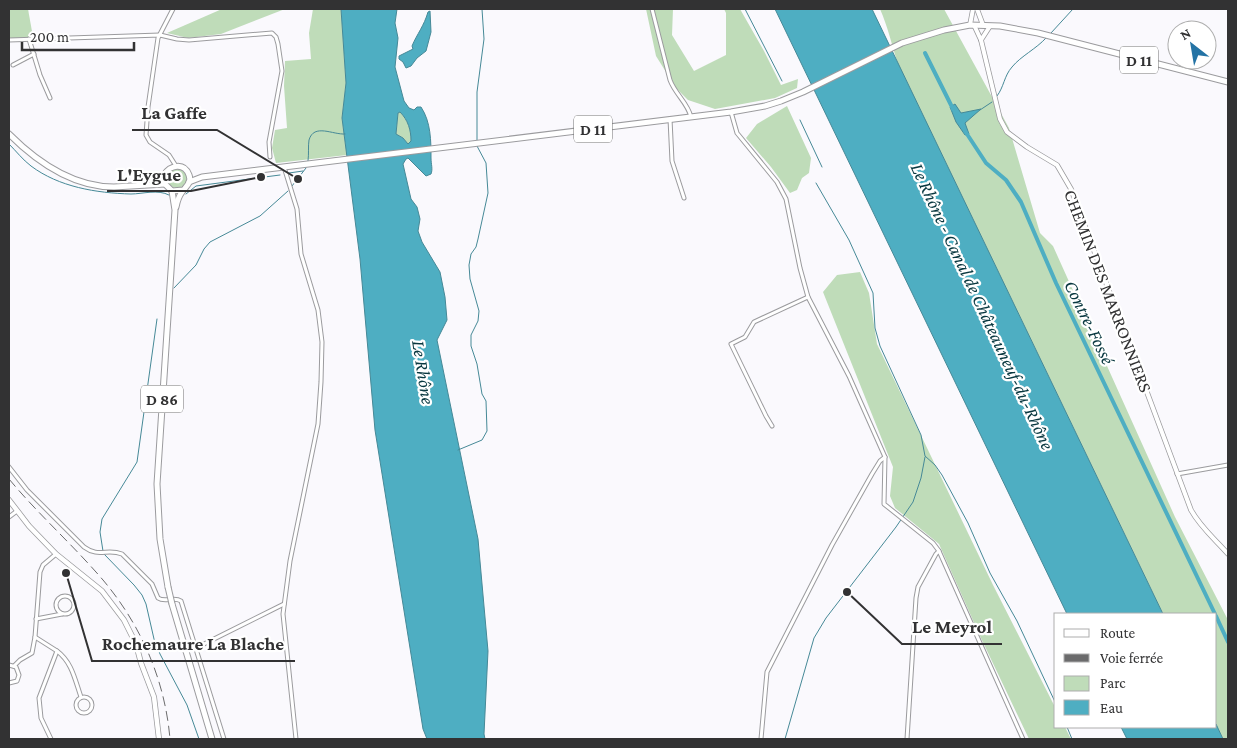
<svg xmlns="http://www.w3.org/2000/svg" width="1237" height="748" font-family="'Crimson Pro',serif">
  <rect width="100%" height="100%" fill="#faf9fd"/>
  <g fill="#bfdcb9">
    <path d="M9,9H28L33,37L9,39Z"/>
    <path d="M222,9H285L221,34L188,38L167,33Z"/>
    <path d="M313,9H341L346,83L342,118L347,155L276,163L272,148L275,130L287,128L284,86L285,61L311,59L309,33Z"/>
    <path d="M646,9H673L672,35L694,71L726,55V13L724,9H740L764,51L781,85L798,79L797,88L775,98L715,109L688,100L676,88L656,56Z"/>
    <path d="M880,9H944L1009,128L1040,233L1053,246L1175,517L1228,620V739H1223L1216,724V614H1163L898,64C892,46 888,27 880,9Z"/>
    <path d="M787,106L811,158L809,173L802,178L797,190L790,193L771,167L746,138L757,124Z"/>
    <path d="M400,112C408,120 411,130 411,141L408,145L403,138L396,134L398,113Z"/>
    <circle cx="177" cy="178" r="10"/>
    <path d="M860,272L869,293L877,344L993,585L1056,709V727H1065L1071,739H1029L980,636L939,544L895,508L890,496L893,467L823,292L837,275Z"/>
  </g>
  <g fill="#4eaec2" stroke="#468997" fill-rule="evenodd">
    <path d="M341,9H397L395,23L398,38L395,67L404,101L409,108L414,110L417,107H421C431,122 431,141 431,158C431,164 433,169 431,174L426,176L408,158L406,159L403,164L411,199L417,207L420,219L418,231L422,242L440,272L445,297L447,320L437,340L478,539L488,651L484,734L485,739H427L423,729L375,430L360,259L342,118L346,83ZM400,112C408,120 411,130 411,141L408,144L403,138L396,134L398,113Z"/>
    <path d="M775,9H872L1163,614H1067Z"/>
    <path d="M430,11L431,32L426,51L417,58L411,66L406,68L403,62L399,59V56L413,49L412,46C417,34 424,26 428,12Z"/>
    <path d="M955,104L961,113L981,109L965,123L969,134L965,135L956,122L950,107Z"/>
    <path d="M1216,724L1223,739H1127L1121,727H1216Z"/>
  </g>
  <g fill="none" stroke-linecap="round" stroke-linejoin="round">
    <g stroke="#468997" stroke-width="1">
      <path d="M745,9L782,81"/>
      <path d="M1051,33L1073,9"/>
      <path d="M997,96C1004,87 1004,76 1012,67C1021,56 1036,49 1046,38"/>
      <path d="M980,110L992,102"/>
      <path d="M800,120L822,167"/>
      <path d="M477,142V92L484,39L482,9"/>
      <path d="M9,144C16,151 23,160 31,166C59,187 96,193 131,194C142,194 158,189 169,195"/>
      <path d="M308,161C309,154 308,146 309,140C314,123 333,135 345,134"/>
      <path d="M289,173L303,171"/>
      <path d="M816,183L849,240L873,293L875,328L880,346L921,435L925,456L935,465L942,475L968,523L990,573L1017,621L1056,704"/>
      <path d="M292,186L306,168"/>
      <path d="M186,194L196,186L280,175"/>
      <path d="M174,288L196,265L204,249L210,242L260,216L288,191"/>
      <path d="M458,450L482,440L487,431L486,401L482,394L477,364L471,346V335L478,321L479,311L470,279L469,265L471,254L476,247L478,239L488,193L486,163L477,146"/>
      <path d="M103,551L100,532L102,519L137,462L157,319"/>
      <path d="M104,554L134,585L142,595L146,604L154,639L160,654L187,705L199,739"/>
      <path d="M1067,727L1072,739"/>
      <path d="M785,739L814,638L826,618L896,527L913,502L921,478L925,457"/>
    </g>
    <g stroke="#4eaec2" stroke-width="4">
      <path d="M925,53L953,109"/>
      <path d="M965,131L986,163L1006,180L1021,202L1056,283L1215,614"/>
      <path d="M1216,616L1228,642"/>
    </g>
    <defs>
      <g id="minor">
        <path d="M173,9L158,38L148,107L146,135L150,142L169,155L176,166"/>
        <path d="M652,9L670,80C675,94 688,103 691,117"/>
        <path d="M29,39L40,75L50,98"/>
        <path d="M9,40L160,35L177,39L189,40L272,33L276,37L278,44L282,71L269,142L270,157"/>
        <path d="M13,65L34,54"/>
        <path d="M731,112L737,133L777,182L786,199L800,268L808,297L849,376L885,457L884,504L933,543L939,551L1023,739"/>
        <path d="M670,119L672,161L684,198"/>
        <path d="M284,167L297,209L301,254L318,310L322,342L321,382L318,424L290,561L283,614L296,739"/>
        <path d="M772,426L766,416L731,344L745,337L754,322L808,297"/>
        <path d="M9,467L27,490L84,547C99,558 107,548 122,554L152,584L158,598C165,603 174,596 181,601L224,739"/>
        <path d="M1177,474L1228,465"/>
        <path d="M9,517L17,511"/>
        <circle cx="65" cy="605" r="9"/>
        <path d="M36,619L62,614"/>
        <path d="M196,648L284,604"/>
        <path d="M57,651C72,662 75,680 81,697"/>
        <path d="M9,665L16,667L19,675L17,681L9,683"/>
        <path d="M14,666L20,660L32,653L35,637"/>
        <circle cx="84" cy="705" r="8"/>
        <path d="M51,739L41,718L39,698L57,651L35,637L40,572L43,565L56,554"/>
        <path d="M761,739L767,672L832,545L872,474L880,461L885,457"/>
        <path d="M907,739L916,598L918,587L936,554L939,551"/>
      </g>
      <g id="tertiary">
        <path d="M977,9L983,25"/>
        <path d="M970,25L973,9"/>
        <path d="M974,25L981,40L1000,119L1007,132L1027,147L1057,165L1071,189L1191,510C1201,528 1215,539 1228,554"/>
        <path d="M981,40L990,26"/>
      </g>
      <path id="secondary" d="M9,500L29,526L56,554L102,591L124,620L136,644L141,663L154,697L159,739"/>
      <g id="primary">
        <path d="M9,134C37,162 72,187 114,187C131,186 148,185 165,184"/>
        <path d="M189,182L202,177L731,112L765,106L781,101L803,92L902,43L944,30L970,25L1000,26L1038,33L1228,82"/>
        <path d="M139,183L164,175"/>
        <path d="M176,207C177,202 179,196 182,192C186,186 192,183 189,175C184,162 170,165 164,175L165,184L172,191L183,190"/>
        <path d="M168,587L160,539L157,484L175,210L172,191"/>
        <path d="M172,604L212,739"/>
      </g>
    </defs>
    <use href="#minor" stroke="#9b9b9e" stroke-width="5"/>
    <use href="#tertiary" stroke="#9b9b9e" stroke-width="5.5"/>
    <use href="#secondary" stroke="#9b9b9e" stroke-width="6"/>
    <use href="#primary" stroke="#9b9b9e" stroke-width="7"/>
    <use href="#minor" stroke="#fff" stroke-width="3"/>
    <use href="#tertiary" stroke="#fff" stroke-width="4"/>
    <use href="#secondary" stroke="#fff" stroke-width="4.5"/>
    <use href="#primary" stroke="#fff" stroke-width="5"/>
    <path stroke="#6b6b6c" stroke-width="1" stroke-dasharray="10 5" stroke-linecap="butt" d="M9,479C38,514 73,545 103,580C141,625 165,680 170,739"/>
    <defs>
      <path id="primary-bridge" d="M168,587L172,604"/>
    </defs>
    <use href="#primary-bridge" stroke="#9b9b9e" stroke-width="7" stroke-linecap="butt"/>
    <use href="#primary-bridge" stroke="#fff" stroke-width="5"/>
  </g>
  <g text-anchor="middle" stroke-width="4.5" stroke-linejoin="round" paint-order="stroke">
    <g fill="#fff" stroke="#707070" stroke-width="1">
      <rect x="1120" y="46.5" width="38" height="27" rx="4"/>
      <rect x="574" y="115.5" width="38" height="27" rx="4"/>
      <rect x="141" y="385.5" width="42" height="27" rx="4"/>
    </g>
    <g font-size="16" font-weight="bold" fill="#323233">
      <text x="1139" y="66">D 11</text>
      <text x="593" y="135">D 11</text>
      <text x="162" y="405">D 86</text>
    </g>
    <g font-size="18" fill="#323233" stroke="#fff">
      <text transform="translate(1108 291) rotate(69)" y="6">CHEMIN DES MARRONNIERS</text>
    </g>
    <g font-size="19" font-style="italic" fill="#093840" stroke="#fff">
      <text transform="translate(983 306) rotate(65)" y="7">Le Rhône - Canal de Châteauneuf-du-Rhône</text>
      <text transform="translate(1090 322) rotate(64)" y="7">Contre-Fossé</text>
      <text transform="translate(424 372) rotate(81)" y="7">Le Rhône</text>
    </g>
  </g>
  <path fill="none" stroke="#323233" stroke-width="2" d="M298 179L217 130H132M261 177L191 191H107M847 592L902 644H1002M66 573L92 661H295"/>
  <g fill="#323233" stroke="#fff" stroke-width="2">
    <circle cx="298" cy="179" r="5"/>
    <circle cx="261" cy="177" r="5"/>
    <circle cx="847" cy="592" r="5"/>
    <circle cx="66" cy="573" r="5"/>
  </g>
  <g font-size="19" text-anchor="middle" font-weight="bold" fill="#323233" stroke="#fff" stroke-width="4.5" stroke-linejoin="round" paint-order="stroke">
    <text x="174" y="119">La Gaffe</text>
    <text x="149" y="181">L'Eygue</text>
    <text x="952" y="633">Le Meyrol</text>
    <text x="193" y="650">Rochemaure La Blache</text>
  </g>
  <rect width="1237" height="748" fill="none" stroke="#323233" stroke-width="20"/>
  <rect x="1054" y="613" width="162" height="115" fill="#ffffff" stroke="#adadad"/>
  <rect x="1064" y="629" width="25" height="8" fill="#ffffff" stroke="#adadad"/>
  <text x="1100" y="638" font-size="15" fill="#323233">Route</text>
  <rect x="1064" y="654" width="25" height="8" fill="#6b6b6c" stroke="#adadad"/>
  <text x="1100" y="663" font-size="15" fill="#323233">Voie ferrée</text>
  <rect x="1064" y="676" width="25" height="15" fill="#bfdcb9" stroke="#adadad"/>
  <text x="1100" y="688" font-size="15" fill="#323233">Parc</text>
  <rect x="1064" y="700" width="25" height="15" fill="#4eaec2" stroke="#adadad"/>
  <text x="1100" y="713" font-size="15" fill="#323233">Eau</text>
  <g transform="translate(1192 45) rotate(329)"><circle r="24" fill="#ffffff" stroke="#adadad"/>
  <path d="M0-4L9 19L0 12L-9 19Z" fill="#2473a5"/>
  <text y="-8" font-size="14" font-weight="bold" text-anchor="middle" fill="#323233">N</text>
  </g>
  <path d="M22 42v8h112v-8" fill="none" stroke="#323233" stroke-width="2.5"/>
  <text x="30" y="42" font-size="15" fill="#323233" stroke="#ffffff" stroke-width="4" paint-order="stroke">200 m</text>
</svg>
